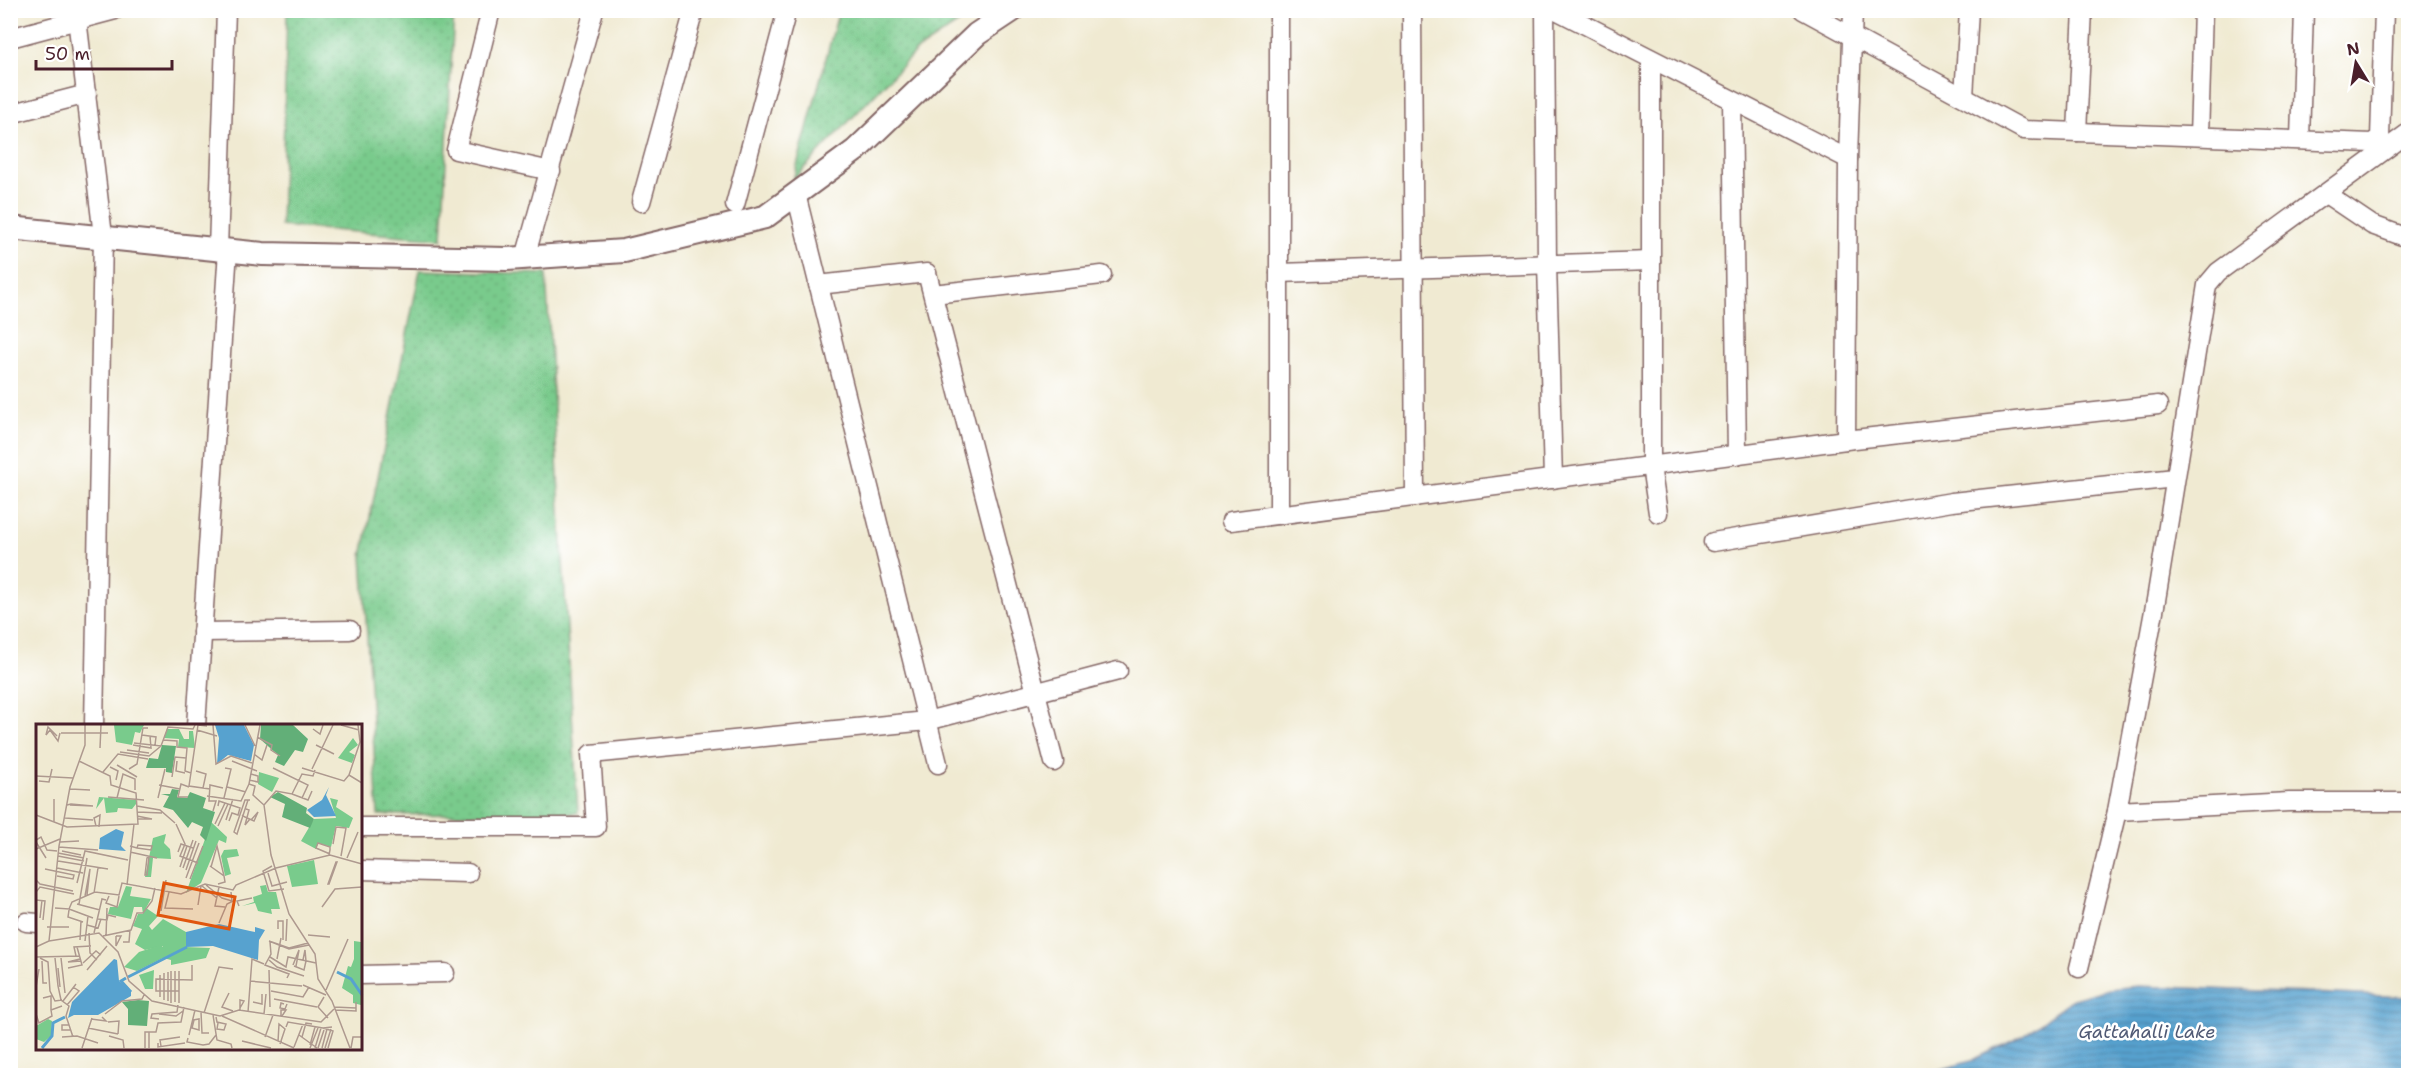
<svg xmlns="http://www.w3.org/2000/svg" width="2419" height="1086" font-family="'Shantell Sans',sans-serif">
  <defs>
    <pattern id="grass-dots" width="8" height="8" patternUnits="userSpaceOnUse" patternTransform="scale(1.5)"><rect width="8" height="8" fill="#79cb8c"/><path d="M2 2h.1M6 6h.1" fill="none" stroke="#6aae79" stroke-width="1.8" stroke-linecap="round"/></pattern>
    <pattern id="water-rules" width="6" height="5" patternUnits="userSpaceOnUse" patternTransform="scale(1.5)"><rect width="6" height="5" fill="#57a2cf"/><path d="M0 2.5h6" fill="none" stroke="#4a83a8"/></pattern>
  </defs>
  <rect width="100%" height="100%" fill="#fff"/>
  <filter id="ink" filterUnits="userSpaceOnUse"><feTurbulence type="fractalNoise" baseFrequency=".0167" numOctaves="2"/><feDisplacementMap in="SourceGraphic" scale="12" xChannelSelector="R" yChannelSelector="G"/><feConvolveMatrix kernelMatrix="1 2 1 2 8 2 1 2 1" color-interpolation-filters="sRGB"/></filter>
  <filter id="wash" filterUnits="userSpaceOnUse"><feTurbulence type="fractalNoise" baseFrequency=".008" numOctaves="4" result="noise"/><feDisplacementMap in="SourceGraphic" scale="24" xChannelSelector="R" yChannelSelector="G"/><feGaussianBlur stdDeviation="1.35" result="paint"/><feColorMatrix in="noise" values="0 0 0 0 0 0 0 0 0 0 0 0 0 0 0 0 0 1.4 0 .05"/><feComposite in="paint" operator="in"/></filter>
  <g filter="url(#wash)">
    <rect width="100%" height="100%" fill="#f0ead2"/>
    <g fill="url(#grass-dots)" stroke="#62755c" stroke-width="1.5">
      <path d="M839,10L977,11L916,51L793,180Z"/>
      <path d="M287,11H454L442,239L281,226Z"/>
      <path d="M420,270L546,274L578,813L378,815L362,556Z"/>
    </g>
    <path fill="url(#water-rules)" stroke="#50607d" stroke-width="1.5" d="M2138,986L2408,997V1075H1921L1971,1061L2024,1035L2073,999L2110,989Z"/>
  </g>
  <g filter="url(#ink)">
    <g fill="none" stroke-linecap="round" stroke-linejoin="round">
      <defs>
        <g id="minor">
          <path d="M76,10L103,236L94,726"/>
          <path d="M491,10L456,150L551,171"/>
          <path d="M1412,10L1415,497"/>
          <path d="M1545,10L1547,264L1553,479"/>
          <path d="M1556,10L1848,159"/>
          <path d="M1803,10L2024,130L2372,143L2380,138L2384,10"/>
          <path d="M1853,10L1848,159L1846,440L2158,405"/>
          <path d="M10,38L115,10"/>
          <path d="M1651,59V466L1658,513"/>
          <path d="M1964,97L1969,10"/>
          <path d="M1732,100L1737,455"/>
          <path d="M10,114L87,94"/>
          <path d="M2077,132L2083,10"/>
          <path d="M2199,136L2203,10"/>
          <path d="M2300,139L2304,10"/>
          <path d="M796,194L938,764"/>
          <path d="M2326,194L2372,225L2408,238"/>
          <path d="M641,202L694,10"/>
          <path d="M735,205L787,10"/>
          <path d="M218,249L226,10"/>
          <path d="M525,258L594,10"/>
          <path d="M1279,273L1651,261"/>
          <path d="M818,285L927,273L1054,762"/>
          <path d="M933,294L1102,275"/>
          <path d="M1279,515V10"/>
          <path d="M1231,521L1846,440"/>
          <path d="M1713,542L1952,502L2175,478"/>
          <path d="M202,632L350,630"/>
          <path d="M196,726L228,250"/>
          <path d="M2117,811L2289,802H2408"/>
          <path d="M360,827H596L591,754L927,721L1118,671"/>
          <path d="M360,870L468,873"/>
          <path d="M26,922L38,923"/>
          <path d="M2079,968L2117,811L2156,600L2207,285L2218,272L2408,133"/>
          <path d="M360,975L445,973"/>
        </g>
        <path id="tertiary" d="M10,228L263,254L507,259L624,251L765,217L856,150L977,34L1013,10"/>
      </defs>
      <use href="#minor" stroke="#846665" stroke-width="21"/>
      <use href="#tertiary" stroke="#846665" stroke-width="26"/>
      <use href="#minor" stroke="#fff" stroke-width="18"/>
      <use href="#tertiary" stroke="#fff" stroke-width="22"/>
    </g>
  </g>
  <g text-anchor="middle" stroke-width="5" stroke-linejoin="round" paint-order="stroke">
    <g font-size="18" font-style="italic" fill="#505a75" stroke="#fff">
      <text x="2147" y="1038">Gattahalli Lake</text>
    </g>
  </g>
  <g transform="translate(36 724)">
    <rect width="326" height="326" fill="#f0ead2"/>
    <path d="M78,1H108L104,9L99,8L96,21L80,18ZM131,5H143L148,15H153V7H157L159,24L142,23L143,15L128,14ZM317,14L322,21L313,28L319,31L316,39L302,34ZM223,48L243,54L236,68L222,60ZM63,73L100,76V80L96,85L82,84L81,88L70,89L68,74L60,85ZM294,74L302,76L300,83L317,94L313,104L300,102L295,123L282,119L280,125L265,117L278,95L300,94ZM175,98L191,113L190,119L183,116L165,159L150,169ZM130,110L128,119L134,125L135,135L117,134L115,153H109L117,114ZM201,125L203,132L191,134L195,150L189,152L185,132L188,126ZM278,136L282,160L256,163L251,142ZM230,161L232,168H240L244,185H235L236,190L222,187L219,179L206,182L218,178L217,173L226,170L224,162ZM90,162L96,163L94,172L115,175L110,184L122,192L113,202L116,206L127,195L150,208V223L174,224L170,234L135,241V236L127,234V222L109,226L99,220L106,205L97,202L102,190H107L106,183H98L95,195L72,190L74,183H82ZM318,217L325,218V281L317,279V271L306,264L312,242L315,243L318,235ZM118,246L117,265H109L103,251ZM12,295L16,297L15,312L8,318L0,315V302Z" fill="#79cb8c"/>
    <path d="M225,1H257L272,15L267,28L259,26L248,42L239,38L242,31L224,15ZM126,21L140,22L136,49L130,48V44H110L113,34L122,35ZM136,65L143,66L141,73L151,74L154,68L170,74L167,84L179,88L170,117L164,111L167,103L156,98L152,104L137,86L127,83L133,72L125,70H134ZM242,68L271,84L270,89L278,95L274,104L246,93L249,80L234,73ZM102,276L113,277L111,302L92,301V285L86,278Z" fill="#62af78"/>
    <path d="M125,221L130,226L127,234L101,247L88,243L103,228Z" fill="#79cb8c"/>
    <path d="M179,1H208L218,21L215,37L192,31L181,40L183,14ZM293,63L290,71L300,92L278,93L271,86L286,76ZM80,105L88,108L85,122L90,127L63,125L64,114ZM183,200L214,207L219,208V203L229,206L223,216L222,236L177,222L150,223V208ZM78,235L81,236L83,257L95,267V272L62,291H38L32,294L36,278Z" fill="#57a2cf"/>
    <path fill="none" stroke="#57a2cf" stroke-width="3" d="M301,248L315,255L326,271M92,253L151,223M90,254L85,257L95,268M6,324L16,312L17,299L29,293"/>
    <path fill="none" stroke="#ae998f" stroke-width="1.5" d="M177,1L180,40L195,32L216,39M209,1L219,22M224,1L213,60L219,62L217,71L228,81L235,131L253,190L279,230L282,255L296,277L314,324M305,1L323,6M171,2L162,1L153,62L174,65M277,5L284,10L287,1M161,6L181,12M25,9H72M106,11L120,13L119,21M21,12L12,3L10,11L14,6L22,17L24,9M221,13L236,21L235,26L244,32M127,16L141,17V23L151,24L149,47L155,49M98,19L125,22L132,3L157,5L159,1M97,21L115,24L114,12M280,21L298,30M64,24L65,1M91,26L113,29M84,28L113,32L125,22M218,30L226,36L231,21M141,37L140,47L149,49M196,37L221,47M81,41L101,53M74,43L82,47L80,56M237,44L272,61L266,74M266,44L308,57L313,51L326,59M93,45L101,40L107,4H112M276,45L297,1M160,47L170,50L167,64M67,48L82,30L112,35M313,51L324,18L322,1M0,52L37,54M136,53L139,33L150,34M213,56L222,58V52L215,50M3,57L13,58L16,45M123,61L144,65M191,63L210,68M34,65L54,66M256,70L272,76L276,67M171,72L205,77L213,60M72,73L108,76M152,73H142L145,60L153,63M81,74L87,50L99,55V66M122,74L129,45M188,74L195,45L189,44M212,76L201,110L198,108L209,76H214M31,81L35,80L57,82L34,81M228,81L240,67L256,70L266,50L277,52L279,46M101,82L124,86L139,99M182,82L183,77L195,81L197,75M210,85L213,86L209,101L214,95M177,87L180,77H173L174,61L187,64M101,88L126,89M0,91L31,103L102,100L100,69L75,61L74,52L43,37M206,91L209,93L218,97L222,88L215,96M29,94L57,96M101,95H116L101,92M190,96L195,81L204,84L202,91L196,89L193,97M18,98V75M140,100L149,120L144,132L162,139M179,100L189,79M60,102L58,94L64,91L63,103M182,102L192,80M0,116L5,113L11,126L21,127M0,118L10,134M24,118L43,117M297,120L300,103L310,104L305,132M94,122L101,124L115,126L116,122L102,121L101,124M23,123L62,126M0,125L24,115M26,127L45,131M94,128L121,134M142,128L145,120L157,124M22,129L48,134M293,131L294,126V123L282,119L280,124L294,130M22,132L48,137M113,133L111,151H109L111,134ZM311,134L322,108M22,137L72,145M300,138H301L293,160H292ZM174,142L188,152L189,158L182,160M236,142L227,147L233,167L248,165M144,143L151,122M175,143L181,122L188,152M21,144L47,149M147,144L157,116M9,145L38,151L37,155L21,152M150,146L160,117M232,149L236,162L251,158M150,154L163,119M154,155L167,122M0,156L4,160L37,167M41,159L49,127L92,136M91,161L98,100M170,161L186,174L196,177L195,168M166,162L181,174M183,163L179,182L189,183M0,168L4,163L38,170M133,168L129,184L157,185M58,169L62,144M49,172L54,145L51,171M73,172L70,179L81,183L83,172M0,176L9,177L7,196M41,180L64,186M43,180L51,134M162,181L165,162M203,182L201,177L216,174M286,183L299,165L326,163M19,184L33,185L36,178L59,168L83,171L86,159L145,170L169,160L197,166L200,161L240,144L294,131L326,140M33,185L57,194M33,186L32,193L47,198M125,187L130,156M4,194L6,176M62,195L71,196L72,191L80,193M183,199L191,180L197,177M51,201L62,204L65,195M11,203H33M242,205V197H247V216M53,209L54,229L61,236M58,209L66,175L70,176M272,211L294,213M67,212L95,206L101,189H107L116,177L119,164M70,212L71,184M80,212V222L85,212H80M44,216L45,197M13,217L63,209L82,228L93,257L116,277L184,292L203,286L285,298L298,285M49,217L52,192M250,217L251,195M87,218H93L94,206M234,218L235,230L229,241L253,250L251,254M272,219L253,224L233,217L253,225L273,221M0,223L13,217L23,122L34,63L49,21V1M40,232L38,223L55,222M0,233L44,232M234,233L250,243L252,233L280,239M4,234L12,238L14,267L19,277L26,276M19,234L22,262L25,276L33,282L30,292L37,313M25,234L29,269M44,235L32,238L45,237M241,235L245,214M233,236L241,243L268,252M267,236L269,226L270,237M6,237L7,259H11M47,239L60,227L65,231M257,241L263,226L260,242M258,242L268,246L270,237M22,244L24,263M32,244L46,241L41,223M51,246L71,222M233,246L234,283M139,247V278M143,247V279M132,248V277M128,249V276M124,251V273M214,257L266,262M267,261L290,271M0,263L3,245M290,266L312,215M143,267H120V255L156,256V241M235,267L267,273L273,263M193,269L186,283L197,287M288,273L282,283L292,294M7,274L15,272V286M238,275L281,283M27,277L40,260M217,278L226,280V270M135,279V247M248,280L245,279L244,284L249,285L251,280M31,281L43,267L37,263M298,283L320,284M204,286V276L208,277L204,284M299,286L320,287V278M165,288L166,309H173M212,288L216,235L228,240M168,289L183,243L197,245M0,290L3,299L16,292L15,286L26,282M69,290L86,277L106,275L108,271M123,290L140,292L147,287M228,290L230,270M177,291L181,316L195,320L196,324M186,292L258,324M245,292V286H250L246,292M180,293L181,298L190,300L188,306L181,305L182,299M55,295L70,297L66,293M123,295L115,294L116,290L141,288L142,281M157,296L163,295V306L156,304L158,296M72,298L83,297L82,310M33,301H26V306H34M250,303L252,298L287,304M52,304L82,310M153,311L159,286M263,311L281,324M73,312L87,316L88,324M26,313L41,312L62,319M229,313L237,291M266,313L270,299L276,300M152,314L151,318L167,321L173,320L180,311M206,317L235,324M242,318L243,300L249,305L244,320M122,319V323L149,319M274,321L279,303M125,322L124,316L144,313M258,323L267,300M46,324L56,294M109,324V308H113M113,324V308H120L122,299L145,298L148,283M274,324L282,304M279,324L285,304M282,324L288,306M286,324L291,305M289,324L295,305M292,324L297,307L287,304L296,303M315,324L317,313H326"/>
    <path fill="#e0560e" fill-opacity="0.15" stroke="#e0560e" stroke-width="3" d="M128,159L199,173L193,205L122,191Z"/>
    <rect width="326" height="326" fill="none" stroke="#4a1f2b" stroke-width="3"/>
  </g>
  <rect width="2419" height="1086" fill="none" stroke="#fff" stroke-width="36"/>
  <g transform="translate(2356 63) rotate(349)" stroke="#ffffff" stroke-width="4.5" paint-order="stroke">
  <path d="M0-4.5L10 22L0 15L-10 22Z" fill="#4a1f2b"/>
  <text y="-9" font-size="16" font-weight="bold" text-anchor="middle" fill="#4a1f2b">N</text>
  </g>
  <path d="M36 60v9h136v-9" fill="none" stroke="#4a1f2b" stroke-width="3"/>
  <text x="45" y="60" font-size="18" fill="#4a1f2b" stroke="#ffffff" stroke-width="4.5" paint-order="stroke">50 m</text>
</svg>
